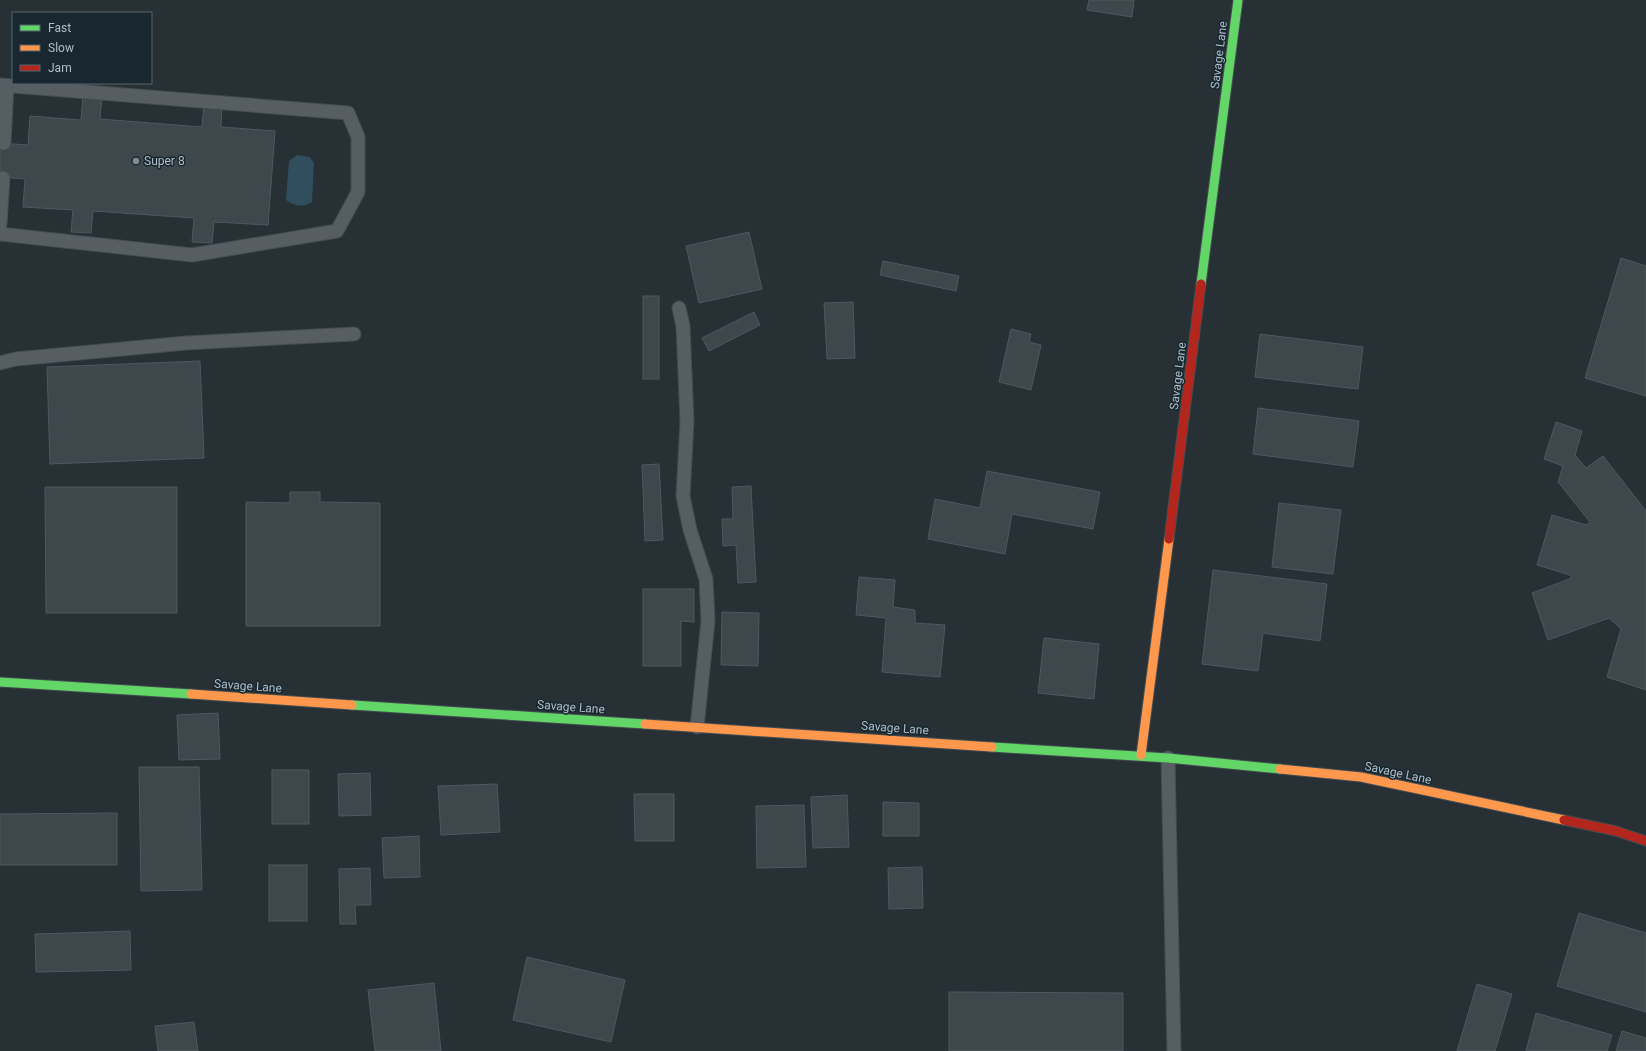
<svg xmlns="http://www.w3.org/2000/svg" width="1646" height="1051" font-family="Roboto,sans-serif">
  <rect width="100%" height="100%" fill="#263035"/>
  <path fill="#304e5d" d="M297,155L310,157L314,163L312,202C302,208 294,206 286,200L289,161Z"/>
  <g fill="#3e474b" stroke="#4e585e">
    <path d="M1089,0H1134L1132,17L1087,10Z"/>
    <path d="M83,95L102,96L100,119L202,127L204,102L222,103L221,127L275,131L268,225L214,222L212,243L192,242L194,218L93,211L91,233L71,232L73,210L23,207L25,179L0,177V143L28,145L30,116L81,120Z"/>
    <path d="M749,232L762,289L699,303L686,246Z"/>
    <path d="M1621,258L1646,266V396L1585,378Z"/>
    <path d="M883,261L959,276L956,291L880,275Z"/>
    <rect x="643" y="296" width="16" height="83"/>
    <path d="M853,302L855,358L827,359L824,303Z"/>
    <path d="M754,312L760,325L709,351L702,338Z"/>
    <path d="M1011,329L1031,334L1029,342L1041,345L1031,390L999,382Z"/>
    <path d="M1260,334L1363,347L1358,389L1255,377Z"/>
    <path d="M200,361L204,458L50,464L47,367Z"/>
    <path d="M1258,408L1359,421L1353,467L1253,454Z"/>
    <path d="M1556,422L1582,431L1575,455L1586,468L1603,456L1646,511V690L1607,677L1621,629L1609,618L1548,640L1532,593L1572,578L1570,575L1537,565L1552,515L1586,525L1590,522L1558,482L1563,466L1544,459Z"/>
    <path d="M659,464L663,540L645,541L642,465Z"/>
    <path d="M987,471L1100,492L1093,529L1012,514L1005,554L928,539L935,499L980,508Z"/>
    <path d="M751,486L756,582L738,583L736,545L723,546L722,519H733L732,487Z"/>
    <path d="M45,487H177V613H46Z"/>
    <path d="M290,492H320V502L380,503V626H246V502L290,503Z"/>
    <path d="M1279,503L1341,510L1333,574L1272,567Z"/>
    <path d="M1213,570L1327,584L1320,641L1263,633L1258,671L1202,664Z"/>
    <path d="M859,577L895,580L893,607L915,610V623L945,625L940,677L882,672L886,618L856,615Z"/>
    <path d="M643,589H694V622L681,621V666H643Z"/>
    <path d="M722,612L759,613L758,666L721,665Z"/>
    <path d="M1044,638L1099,644L1094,699L1038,693Z"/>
    <path d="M218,713L220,759L179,760L177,715Z"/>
    <path d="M139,767H199L202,890L141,891Z"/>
    <rect x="272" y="770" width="37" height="54"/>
    <path d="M370,773L371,815L339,816L338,774Z"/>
    <path d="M497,784L500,832L441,835L438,786Z"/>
    <path d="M634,794H674V841H635Z"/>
    <path d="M847,795L849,847L813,848L811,797Z"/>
    <path d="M883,802L919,803V836H883Z"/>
    <path d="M804,805L806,867L757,868L756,806Z"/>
    <path d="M117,813V865H0V814Z"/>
    <path d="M419,836L420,877L384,878L382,838Z"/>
    <rect x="269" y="865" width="38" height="56"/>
    <path d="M922,867L923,908L889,909L888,868Z"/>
    <path d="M370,868L371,905H355L356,924H340L339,869Z"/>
    <path d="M1579,913L1646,933V1012L1557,986Z"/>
    <path d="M130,931L131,970L36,972L35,934Z"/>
    <path d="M527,957L625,980L611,1042L513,1020Z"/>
    <path d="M434,983L441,1051H375L368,990Z"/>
    <path d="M1477,984L1512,994L1495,1051H1457Z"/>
    <path d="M949,992L1123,993V1051H949Z"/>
    <path d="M1536,1013L1612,1035L1607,1051H1526Z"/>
    <path d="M194,1022L198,1051H158L155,1026Z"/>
    <path d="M1622,1031L1646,1038V1051H1616Z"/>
  </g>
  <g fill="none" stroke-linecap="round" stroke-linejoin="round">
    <defs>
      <g id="lane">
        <path d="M0,85L348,113L358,137V192L337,231L192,255L0,234"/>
        <path d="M4,143L7,86"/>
        <path d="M0,224L3,178"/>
        <path d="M679,308L683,326L687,422L683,496L690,530L706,579L708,621L697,727"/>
        <path d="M0,363L16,359L186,343L354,334"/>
        <path d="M1168,758L1174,1051"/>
      </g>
      <g id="fast">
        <path d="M1201,284L1238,0"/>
        <path d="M0,682L191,694"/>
        <path d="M352,705L645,724"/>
        <path d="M992,747L1168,758L1280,769"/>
      </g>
      <g id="slow">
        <path d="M191,694L352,705"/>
        <path d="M645,724L992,747"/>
        <path d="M1141,755L1169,539"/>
        <path d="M1280,769L1361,777L1564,820"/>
      </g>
      <g id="jam">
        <path d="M1169,539L1201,284"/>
        <path d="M1564,820L1616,831L1646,841"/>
      </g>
    </defs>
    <use href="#lane" stroke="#444c50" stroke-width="15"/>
    <use href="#fast" stroke="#444c50" stroke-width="11"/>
    <use href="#slow" stroke="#444c50" stroke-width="11"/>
    <use href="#jam" stroke="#444c50" stroke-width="11"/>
    <use href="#lane" stroke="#565e64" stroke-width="13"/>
    <use href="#fast" stroke="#63d668" stroke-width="9"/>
    <use href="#slow" stroke="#ff974d" stroke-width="9"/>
    <use href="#jam" stroke="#b3261e" stroke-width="9"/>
  </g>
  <circle fill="#7f8c95" stroke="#192830" stroke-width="1.5" cx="136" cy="161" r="4"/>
  <g text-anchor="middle" stroke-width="3" stroke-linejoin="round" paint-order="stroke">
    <g font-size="12" fill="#afbec8" stroke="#192830">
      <text transform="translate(1219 55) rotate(-83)" y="4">Savage Lane</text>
      <text transform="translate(1178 376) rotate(-83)" y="4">Savage Lane</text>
      <text transform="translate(248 686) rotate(4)" y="4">Savage Lane</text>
      <text transform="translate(571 707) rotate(4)" y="4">Savage Lane</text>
      <text transform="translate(895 728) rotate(4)" y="4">Savage Lane</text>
      <text transform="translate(1398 773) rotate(12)" y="4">Savage Lane</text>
    </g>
    <g font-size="12" fill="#afbec8" stroke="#192830" text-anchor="start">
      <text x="144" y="165">Super 8</text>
    </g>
  </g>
  <rect x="12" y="12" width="140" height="72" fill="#192830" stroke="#55646d"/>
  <rect x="20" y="25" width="20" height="6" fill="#63d668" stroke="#55646d"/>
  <text x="48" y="32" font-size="12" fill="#afbec8">Fast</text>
  <rect x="20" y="45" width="20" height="6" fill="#ff974d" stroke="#55646d"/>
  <text x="48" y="52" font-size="12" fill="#afbec8">Slow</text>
  <rect x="20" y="65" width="20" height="6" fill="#b3261e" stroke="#55646d"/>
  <text x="48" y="72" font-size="12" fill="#afbec8">Jam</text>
</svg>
